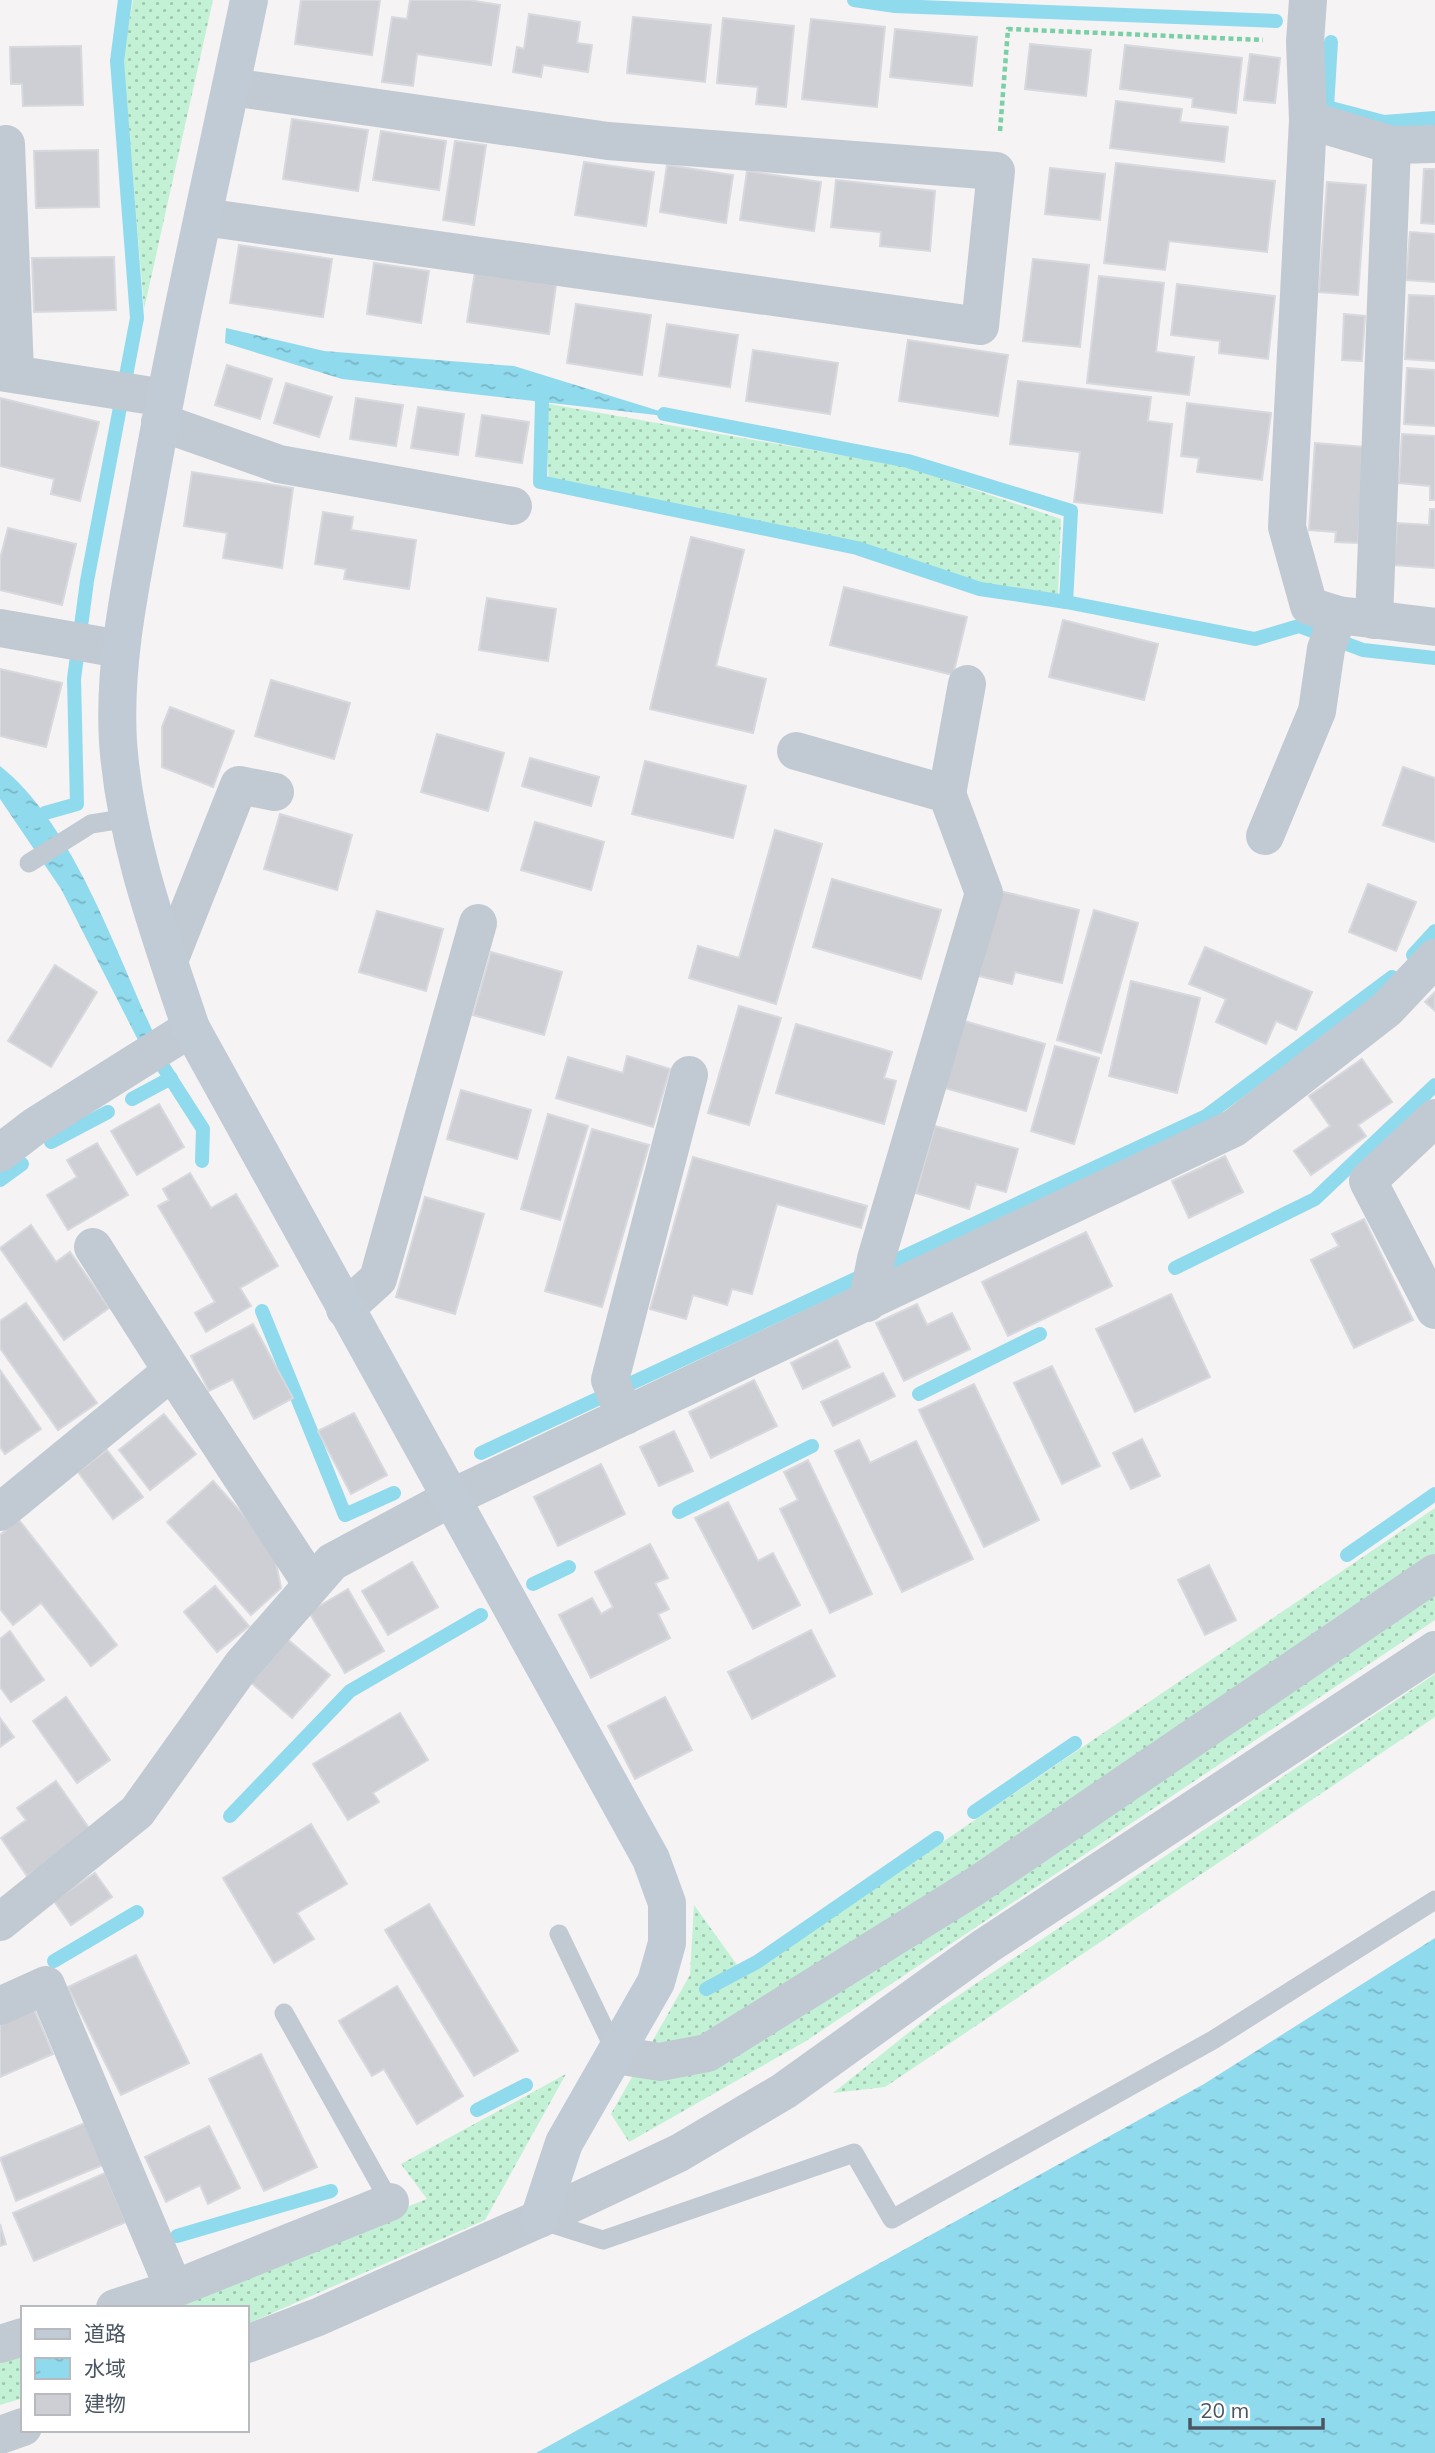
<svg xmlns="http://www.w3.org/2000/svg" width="1435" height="2453" font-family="Mulish,'Noto Sans JP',sans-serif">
  <defs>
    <pattern id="grass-dots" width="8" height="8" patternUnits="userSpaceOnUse" patternTransform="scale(1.75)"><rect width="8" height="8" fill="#c3f1d5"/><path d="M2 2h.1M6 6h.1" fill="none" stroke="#a0c6b0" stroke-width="1.8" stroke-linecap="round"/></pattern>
    <pattern id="water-ripples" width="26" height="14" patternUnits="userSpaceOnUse" patternTransform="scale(1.75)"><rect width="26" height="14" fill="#90daee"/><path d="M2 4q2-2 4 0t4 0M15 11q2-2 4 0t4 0" fill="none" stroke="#78b4c4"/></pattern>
  </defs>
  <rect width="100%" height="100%" fill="#f5f3f3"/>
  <g fill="url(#grass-dots)">
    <path d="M133,0H213L144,309L123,57Z"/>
    <path d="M544,403L908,467L1061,519L1058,596L986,586L848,540L549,481Z"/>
    <path d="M1435,1508V1620L806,2041L629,2142L611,2114L690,1975L694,1905L745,1976Z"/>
    <path d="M1435,1674V1717L885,2087L833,2093L937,2010Z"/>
    <path d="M566,2074L485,2220L247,2324V2308H147L427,2199L401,2164Z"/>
    <path d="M23,2356V2398L0,2405V2362Z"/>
  </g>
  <g fill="url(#water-ripples)">
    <path d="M226,328L324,351L514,366L682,418L342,379L225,343Z"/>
    <path d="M0,766C72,822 115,950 153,1032L138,1040L61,889L0,799Z"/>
    <path d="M1435,1938V2453H536L1204,2084Z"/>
  </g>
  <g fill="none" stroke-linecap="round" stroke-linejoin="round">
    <g stroke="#90daee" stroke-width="14">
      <path d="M854,0L895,6L1276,21"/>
      <path d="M1331,42L1327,107L1384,122L1435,118"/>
      <path d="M538,388L542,401L540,482L857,548L980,589L1066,602"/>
      <path d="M664,414L908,461L1071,511L1066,602L1255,639L1299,626L1363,650L1435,658"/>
      <path d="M33,822L45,813L77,804L74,679L87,581L137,318L117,61L125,0"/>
      <path d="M1413,955L1435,931"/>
      <path d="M155,1054L203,1129L202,1161"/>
      <path d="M132,1099L171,1078"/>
      <path d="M51,1142L108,1112"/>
      <path d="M0,1180L22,1164"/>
      <path d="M1175,1268L1315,1199L1435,1085"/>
      <path d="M262,1311L345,1515L394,1493"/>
      <path d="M919,1394L1040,1334"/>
      <path d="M481,1453L1206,1116L1392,977"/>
      <path d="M679,1512L812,1446"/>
      <path d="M1347,1555L1435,1494"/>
      <path d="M533,1584L569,1567"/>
      <path d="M974,1812L1075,1743"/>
      <path d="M230,1816L350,1691L481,1615"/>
      <path d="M54,1961L137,1912"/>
      <path d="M706,1989L757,1962L937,1838"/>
      <path d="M477,2110L526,2085"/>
      <path d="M177,2236L331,2191"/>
    </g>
  </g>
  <g fill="#cdcfd5" stroke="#d7d9de" stroke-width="2">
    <path d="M301,0H380L372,55L295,44Z"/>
    <path d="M410,0H468L500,5L491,65L417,54L413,86L382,82L392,17L407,19Z"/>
    <path d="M529,14L580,22L577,43L592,45L588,72L543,65L541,77L513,72L517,47L524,49Z"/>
    <path d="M633,17L711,25L705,82L627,73Z"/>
    <path d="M723,18L794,26L786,107L756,104L758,87L717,83Z"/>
    <path d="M811,19L885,27L877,107L802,99Z"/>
    <path d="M895,29L977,37L972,86L890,77Z"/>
    <path d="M1030,44L1091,50L1086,96L1025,89Z"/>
    <path d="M1125,45L1242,58L1236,113L1192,107L1193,98L1120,89Z"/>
    <path d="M81,46L83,105L23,106L22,84H11L10,47Z"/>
    <path d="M1250,54L1280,58L1275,103L1244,100Z"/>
    <path d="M1116,101L1182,109L1180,122L1228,127L1224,162L1110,148Z"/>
    <path d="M292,119L368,130L358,191L283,179Z"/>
    <path d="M381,131L446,141L439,190L373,180Z"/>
    <path d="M455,141L486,145L474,225L443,220Z"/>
    <path d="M98,150L99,207L36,208L34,151Z"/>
    <path d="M584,162L654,172L646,226L575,215Z"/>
    <path d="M1116,163L1275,181L1267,252L1169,241L1165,270L1104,263Z"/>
    <path d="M667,165L733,175L726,223L660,212Z"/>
    <path d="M1050,168L1105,174L1100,220L1045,214Z"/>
    <path d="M1424,169H1435V224L1421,223Z"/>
    <path d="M747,171L821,182L814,231L740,220Z"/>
    <path d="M836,180L935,191L930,251L880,246L881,232L831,227Z"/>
    <path d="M1327,182L1366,185L1358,295L1319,292Z"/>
    <path d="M1410,232L1435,234V282L1406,280Z"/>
    <path d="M239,245L332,259L323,317L230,303Z"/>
    <path d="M114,257L116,310L34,312L32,258Z"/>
    <path d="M1033,259L1089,265L1080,347L1023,341Z"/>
    <path d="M374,263L429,271L421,323L367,314Z"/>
    <path d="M475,272L556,285L549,334L467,322Z"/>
    <path d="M1099,276L1164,283L1156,352L1194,357L1189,395L1087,383Z"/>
    <path d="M1177,284L1275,296L1268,359L1219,353L1220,341L1171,335Z"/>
    <path d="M1409,295L1435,296V361L1405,359Z"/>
    <path d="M576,304L651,315L642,375L567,363Z"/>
    <path d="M1344,314L1365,316L1362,361L1342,360Z"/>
    <path d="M667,324L738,335L730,387L659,376Z"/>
    <path d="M908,340L1008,355L998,416L899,401Z"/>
    <path d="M753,350L838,363L830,414L746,401Z"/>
    <path d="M227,365L272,379L260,419L215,405Z"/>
    <path d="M1407,368L1435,370V426L1404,424Z"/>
    <path d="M1018,381L1151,397L1148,421L1172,424L1162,513L1074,502L1080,452L1010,444Z"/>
    <path d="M286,383L332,397L319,437L274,423Z"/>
    <path d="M0,398L99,422L80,501L51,494L54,479L0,466Z"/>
    <path d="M356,398L403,405L396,446L350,439Z"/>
    <path d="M1187,403L1271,413L1262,480L1197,472L1199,458L1181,456Z"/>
    <path d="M418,407L464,414L458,455L411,448Z"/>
    <path d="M482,415L529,422L522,463L476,456Z"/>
    <path d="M1402,434L1435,436V500H1430V486L1399,483Z"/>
    <path d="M1315,443L1365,447L1358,543L1335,542L1336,532L1309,530Z"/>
    <path d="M192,472L293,488L282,568L223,558L227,533L184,526Z"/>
    <path d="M1430,509H1435V568L1394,565L1397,523L1429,525Z"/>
    <path d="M323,512L353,517L351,530L416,540L409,589L344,579L346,569L315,564Z"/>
    <path d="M8,528L76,544L62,605L0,590V559Z"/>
    <path d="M691,537L744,550L716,666L766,679L753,733L650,709Z"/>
    <path d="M844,587L967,617L953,675L830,645Z"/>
    <path d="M487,598L556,609L548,661L479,650Z"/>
    <path d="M1063,620L1158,644L1144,700L1049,677Z"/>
    <path d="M0,669L62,683L46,747L0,736Z"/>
    <path d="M271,680L350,703L334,759L255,736Z"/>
    <path d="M170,707L234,731L213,787L162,767V727Z"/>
    <path d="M437,734L504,753L488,811L421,792Z"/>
    <path d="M530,758L599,777L591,806L522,786Z"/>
    <path d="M645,761L746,786L733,838L632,814Z"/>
    <path d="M1403,767L1435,778V842L1383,825Z"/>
    <path d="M280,814L352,835L337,890L264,869Z"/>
    <path d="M535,822L604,842L591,890L521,870Z"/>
    <path d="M775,830L822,844L776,1004L689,978L698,946L739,958Z"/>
    <path d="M832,879L941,910L921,979L813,947Z"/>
    <path d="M1368,884L1416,902L1396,951L1349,932Z"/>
    <path d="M1000,891L1079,910L1062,983L1015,972L1012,984L979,976Z"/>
    <path d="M1094,910L1138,923L1101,1053L1057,1040Z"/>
    <path d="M377,911L443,929L426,991L359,972Z"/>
    <path d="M1205,947L1312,992L1296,1030L1276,1021L1266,1044L1216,1022L1226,999L1189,984Z"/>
    <path d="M491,952L562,972L544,1035L473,1015Z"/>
    <path d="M55,965L97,992L51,1067L8,1041Z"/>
    <path d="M1131,981L1200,998L1177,1093L1109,1076Z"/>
    <path d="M1435,992V1011L1425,1002Z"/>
    <path d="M739,1006L781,1018L749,1125L708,1113Z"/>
    <path d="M964,1021L1045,1044L1026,1111L945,1088Z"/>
    <path d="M796,1024L892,1052L884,1078L896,1081L884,1124L776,1093Z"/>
    <path d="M1055,1046L1099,1058L1074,1144L1031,1131Z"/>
    <path d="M627,1056L670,1069L653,1127L556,1098L568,1057L623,1073Z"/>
    <path d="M1362,1059L1392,1102L1358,1125L1366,1136L1311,1175L1294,1151L1330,1126L1309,1096Z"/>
    <path d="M461,1090L531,1110L517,1159L447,1139Z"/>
    <path d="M159,1104L184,1147L137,1175L111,1131Z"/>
    <path d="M548,1114L588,1126L560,1220L521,1209Z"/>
    <path d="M935,1126L1018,1149L1006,1192L976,1184L969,1209L916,1193Z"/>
    <path d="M592,1129L649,1145L602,1307L545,1291Z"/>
    <path d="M97,1143L128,1195L68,1230L47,1195L77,1177L67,1160Z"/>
    <path d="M1225,1156L1243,1192L1189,1218L1172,1181Z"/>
    <path d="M693,1157L867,1206L861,1228L777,1204L752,1294L732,1289L727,1305L693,1295L686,1319L650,1309Z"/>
    <path d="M190,1173L211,1208L236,1194L278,1266L240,1288L251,1306L206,1332L195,1313L215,1302L158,1206L169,1200L163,1189Z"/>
    <path d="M425,1197L484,1214L455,1314L396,1297Z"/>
    <path d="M1364,1219L1413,1320L1354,1348L1311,1260L1339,1246L1332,1234Z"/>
    <path d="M31,1225L56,1262L70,1252L109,1308L64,1340L0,1248Z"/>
    <path d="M1086,1232L1112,1286L1008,1336L982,1282Z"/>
    <path d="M1171,1294L1210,1377L1135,1412L1096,1329Z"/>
    <path d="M26,1303L97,1403L58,1430L0,1348V1321Z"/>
    <path d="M917,1304L927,1325L952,1313L970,1349L904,1381L876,1323Z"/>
    <path d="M253,1324L293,1398L254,1419L233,1379L209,1391L191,1356Z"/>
    <path d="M837,1340L850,1367L803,1389L791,1363Z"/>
    <path d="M1052,1366L1100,1466L1062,1484L1014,1383Z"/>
    <path d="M0,1370L41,1429L5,1454L0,1447Z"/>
    <path d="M883,1373L895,1396L833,1426L821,1402Z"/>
    <path d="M754,1380L777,1426L711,1458L689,1412Z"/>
    <path d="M974,1384L1039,1520L984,1547L919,1410Z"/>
    <path d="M354,1413L387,1475L351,1494L318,1431Z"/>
    <path d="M164,1414L196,1454L150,1490L119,1450Z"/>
    <path d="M674,1431L693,1471L659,1486L640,1447Z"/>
    <path d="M1142,1439L1160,1476L1131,1489L1113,1453Z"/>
    <path d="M859,1440L870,1463L916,1441L973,1559L902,1592L835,1451Z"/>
    <path d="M107,1450L143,1497L113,1519L78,1472Z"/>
    <path d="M808,1460L872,1594L830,1613L780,1509L798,1500L784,1472Z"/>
    <path d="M601,1464L625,1514L558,1546L534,1497Z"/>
    <path d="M213,1481L273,1548L281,1588L251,1615L167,1522Z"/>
    <path d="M728,1502L758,1561L773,1553L800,1605L753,1629L695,1518Z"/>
    <path d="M19,1520L117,1645L91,1666L41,1603L13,1625L0,1609V1535Z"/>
    <path d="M650,1544L668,1578L655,1583L669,1609L658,1614L670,1638L591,1678L559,1615L592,1598L601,1614L613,1607L595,1572Z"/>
    <path d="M412,1562L438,1607L388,1635L362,1591Z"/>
    <path d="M1209,1565L1236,1620L1205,1635L1178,1580Z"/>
    <path d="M215,1586L249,1626L217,1652L184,1612Z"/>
    <path d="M348,1589L384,1651L345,1673L309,1612Z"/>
    <path d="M811,1630L835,1676L752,1719L728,1672Z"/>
    <path d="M10,1631L44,1680L11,1702L0,1687V1639Z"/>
    <path d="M286,1638L330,1675L292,1718L249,1681Z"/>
    <path d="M66,1697L110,1760L77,1783L33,1721Z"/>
    <path d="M665,1697L692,1750L635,1779L608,1726Z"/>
    <path d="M400,1713L428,1760L373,1793L379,1802L348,1820L313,1764Z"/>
    <path d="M0,1718L14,1737L0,1747Z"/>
    <path d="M56,1781L91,1831L27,1876L1,1838L26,1820L17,1808Z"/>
    <path d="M311,1824L347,1884L297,1913L314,1939L274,1963L223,1878Z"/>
    <path d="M95,1873L112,1897L71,1925L54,1901Z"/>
    <path d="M429,1904L518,2051L474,2076L385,1930Z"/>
    <path d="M136,1955L189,2063L121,2095L68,1987Z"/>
    <path d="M397,1986L463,2096L417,2124L384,2069L372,2076L339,2021Z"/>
    <path d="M34,2009L53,2054L0,2077V2023Z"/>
    <path d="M261,2054L317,2167L264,2191L209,2079Z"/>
    <path d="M85,2123L103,2165L16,2201L0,2158Z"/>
    <path d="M209,2126L240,2188L208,2204L200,2185L166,2202L145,2157Z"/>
    <path d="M105,2173L126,2222L34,2261L13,2213Z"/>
    <path d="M0,2224L6,2244L0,2246Z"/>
  </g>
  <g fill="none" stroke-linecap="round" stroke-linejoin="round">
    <path stroke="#7ad0a6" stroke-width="4.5" stroke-dasharray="5 3.5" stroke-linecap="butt" d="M1000,131L1008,29L1263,40"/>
    <g stroke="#c1cad2" stroke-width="19">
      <path d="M29,863L91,824L129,818"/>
      <path d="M559,1934L616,2053"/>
      <path d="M284,2013L390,2202"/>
      <path d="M540,2220L603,2240L854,2153L892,2219L1213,2040L1435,1900"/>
    </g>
    <g stroke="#c1cad2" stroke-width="38">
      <path d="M1308,0L1305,42L1308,120L1287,527L1309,606L1338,615L1435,627"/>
      <path d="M1308,120L1392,145L1435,144"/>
      <path d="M6,144L15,372"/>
      <path d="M203,217L980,326L996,171L608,141L231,87"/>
      <path d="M0,372L165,398"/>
      <path d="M160,422L279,464L513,506"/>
      <path d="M1374,620L1392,145"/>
      <path d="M0,628L120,649"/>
      <path d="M796,751L947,794L984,893L876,1259L867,1303"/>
      <path d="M947,794L967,684"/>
      <path d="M1265,836L1317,711L1326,649L1338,615"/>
      <path d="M169,961L239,785L275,792"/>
      <path d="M1435,1118L1368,1181L1435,1310"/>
      <path d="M0,1153L35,1126L191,1028"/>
      <path d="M93,1247L172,1371"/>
      <path d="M345,1309L378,1279L478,923"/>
      <path d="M625,1416L610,1380L689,1075"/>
      <path d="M0,1512L172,1371L311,1583"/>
      <path d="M0,1922L137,1812L242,1665L332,1562L451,1498L1234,1128L1387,1009L1435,958"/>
      <path d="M0,2006L46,1985L174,2289"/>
      <path d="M616,2055L660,2062L707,2053L974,1887L1435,1573"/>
      <path d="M115,2308L174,2289L390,2202"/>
      <path d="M0,2344L23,2337"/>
      <path d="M247,2344L318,2317L539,2219L679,2153L784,2091L986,1946L1435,1650"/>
      <path d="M0,2435L23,2427"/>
    </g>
    <path stroke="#c1cbd6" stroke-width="38" d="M249,0C215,164 177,327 148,491C133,574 113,658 118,742C125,841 160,935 191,1028L651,1859L667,1903V1943L656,1982L564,2143L539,2219"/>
  </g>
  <rect x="21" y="2306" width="228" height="126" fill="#ffffff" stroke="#b7bbc0" stroke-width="2"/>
  <rect x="35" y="2329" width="35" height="10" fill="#c1cbd6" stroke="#b7bbc0" stroke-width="2"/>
  <text x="84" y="2341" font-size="21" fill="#4a5661">道路</text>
  <rect x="35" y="2358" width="35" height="21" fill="url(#water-ripples)" stroke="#b7bbc0" stroke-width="2"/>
  <text x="84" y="2376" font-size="21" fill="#4a5661">水域</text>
  <rect x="35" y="2394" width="35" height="21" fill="#cdcfd5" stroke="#b7bbc0" stroke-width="2"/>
  <text x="84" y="2411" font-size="21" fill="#4a5661">建物</text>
  <path d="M1190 2418v10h133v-10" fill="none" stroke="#4a5661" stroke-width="3.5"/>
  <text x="1200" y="2418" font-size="21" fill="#4a5661" stroke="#ffffff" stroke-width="5" paint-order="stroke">20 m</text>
</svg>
